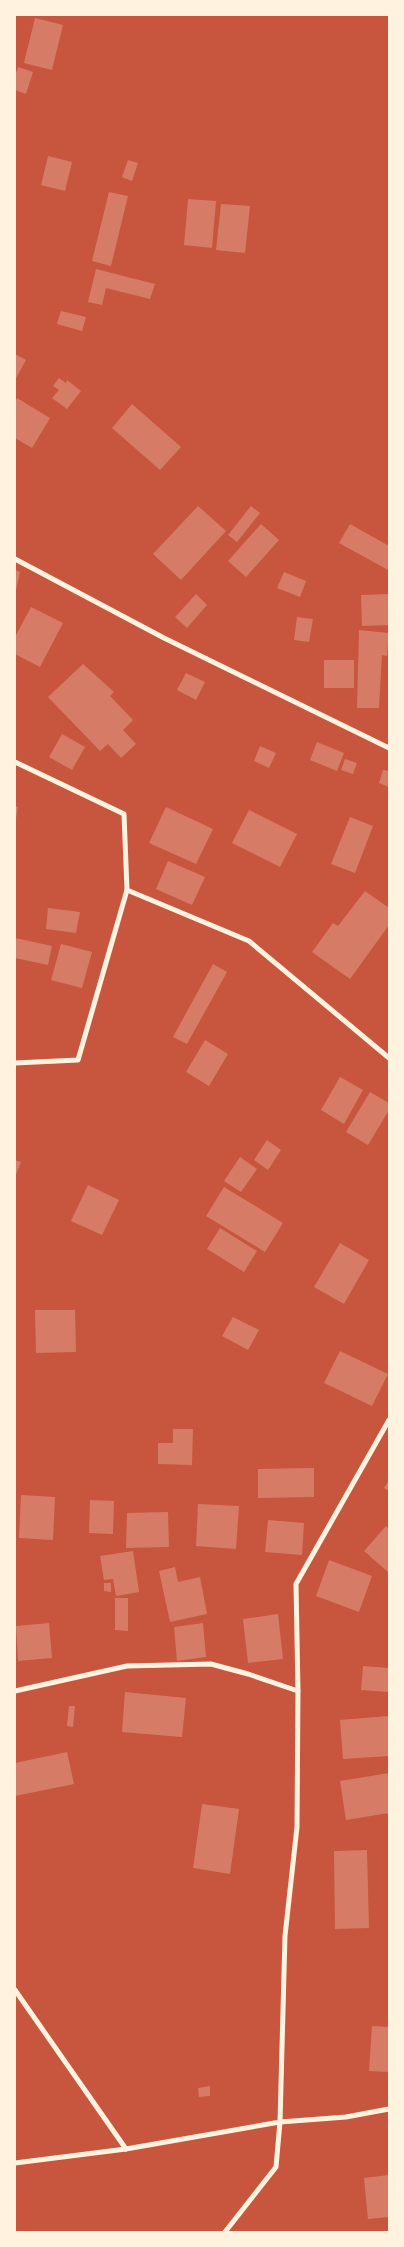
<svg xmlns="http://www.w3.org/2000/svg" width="404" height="2247" font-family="Figtree,sans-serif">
  <rect width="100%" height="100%" fill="#c8553d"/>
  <g fill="#d67c66">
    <path d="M35,18L63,25L52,70L24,63Z"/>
    <path d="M18,67L33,72L26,94L15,90V76Z"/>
    <path d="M48,156L72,162L65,191L41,185Z"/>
    <path d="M128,160L138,163L132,181L122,177Z"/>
    <path d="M109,192L128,196L111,266L92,261Z"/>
    <path d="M188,199L216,201L212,248L184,245Z"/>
    <path d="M221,204L250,206L245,253L216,250Z"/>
    <path d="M96,269L155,284L150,299L106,288L102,305L88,302Z"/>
    <path d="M61,311L86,317L82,331L57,324Z"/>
    <path d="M15,354L26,360L15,380Z"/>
    <path d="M59,378L66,383L67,380L81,391L67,409L52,398L59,390L53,386Z"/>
    <path d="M17,398L50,418L32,448L15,438V402Z"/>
    <path d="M132,404L181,447L160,470L112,428Z"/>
    <path d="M198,506L226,531L181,580L153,554Z"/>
    <path d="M251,506L260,513L237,542L228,535Z"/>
    <path d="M261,524L279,540L246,577L228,561Z"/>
    <path d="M350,524L389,546L388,570L339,543Z"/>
    <path d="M15,570L20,572L16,590H15Z"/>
    <path d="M284,572L306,581L300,597L277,588Z"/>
    <path d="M196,594L207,605L187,628L175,617Z"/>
    <path d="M389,594V625L362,626L361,595Z"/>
    <path d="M31,607L63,623L40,667L15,654V637Z"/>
    <path d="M297,617L313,619L309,642L294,640Z"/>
    <path d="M359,630L389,633L387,656L382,655L379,708H357Z"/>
    <rect x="324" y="660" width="30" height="28"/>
    <path d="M83,664L114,692L110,696L133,720L123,730L136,744L121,758L108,744L100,751L48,697Z"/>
    <path d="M186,673L205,682L196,700L177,690Z"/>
    <path d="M62,734L85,747L72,770L49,757Z"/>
    <path d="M317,742L344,753L337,771L310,760Z"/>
    <path d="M260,746L276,753L269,768L254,761Z"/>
    <path d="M345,759L357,763L353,774L341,770Z"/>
    <path d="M383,770L389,771V787L379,783Z"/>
    <path d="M15,806L18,807L16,818H15Z"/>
    <path d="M166,807L213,829L196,864L149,843Z"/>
    <path d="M249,810L297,834L280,867L232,843Z"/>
    <path d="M350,817L373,826L355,873L331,864Z"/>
    <path d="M168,861L205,877L192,905L156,889Z"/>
    <path d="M365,891L389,908V925L350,979L312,952L333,923L338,926Z"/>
    <path d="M48,908L80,912L76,933L46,929Z"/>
    <path d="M15,938L52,946L48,965L15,958Z"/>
    <path d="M61,944L92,952L82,988L51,980Z"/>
    <path d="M213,964L227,972L187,1044L173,1037Z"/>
    <path d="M205,1040L228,1054L209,1086L186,1072Z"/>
    <path d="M340,1077L363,1090L344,1124L321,1110Z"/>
    <path d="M370,1092L389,1103V1110L368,1145L346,1132Z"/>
    <path d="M267,1140L281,1150L268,1170L254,1160Z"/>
    <path d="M240,1157L257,1169L241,1192L224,1181Z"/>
    <path d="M15,1160L21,1162L15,1177Z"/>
    <path d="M88,1185L119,1200L102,1235L71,1221Z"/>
    <path d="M224,1187L283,1223L265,1252L206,1216Z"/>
    <path d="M220,1228L257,1251L244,1272L207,1249Z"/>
    <path d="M340,1243L369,1260L344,1304L314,1287Z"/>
    <path d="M35,1310H75L76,1352L36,1353Z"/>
    <path d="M233,1317L259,1330L248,1350L222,1336Z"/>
    <path d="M340,1351L388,1374L372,1406L324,1383Z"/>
    <path d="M173,1429H193L192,1465L158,1464V1443H173Z"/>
    <path d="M314,1468V1497L258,1498V1469Z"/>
    <path d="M389,1480V1491L384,1488Z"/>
    <path d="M21,1495L55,1497L53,1540L19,1538Z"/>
    <path d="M90,1500L114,1501L113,1534L89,1533Z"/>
    <path d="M198,1504L239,1506L236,1549L196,1546Z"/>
    <path d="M168,1512L169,1547L126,1548L127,1513Z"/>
    <path d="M268,1520L304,1523L302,1555L265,1552Z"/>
    <path d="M386,1526L389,1529V1573L364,1551Z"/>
    <path d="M133,1551L139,1592L116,1596L113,1579L104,1580L100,1556Z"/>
    <path d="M329,1560L372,1576L359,1612L316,1596Z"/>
    <path d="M175,1567L178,1582L200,1577L207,1614L170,1622L159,1571Z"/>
    <path d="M104,1583H111V1592L104,1591Z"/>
    <path d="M115,1598H128V1631L115,1630Z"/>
    <path d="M278,1614L283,1659L248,1663L243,1619Z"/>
    <path d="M49,1623L52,1658L18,1661L16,1626Z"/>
    <path d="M203,1623L206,1657L177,1661L174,1627Z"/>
    <path d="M363,1666L389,1668V1692L361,1690Z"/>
    <path d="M125,1692L186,1698L182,1737L122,1732Z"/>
    <path d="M69,1706H75L73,1727L67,1726Z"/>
    <path d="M389,1716V1756L343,1759L340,1720Z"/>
    <path d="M67,1752L74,1784L15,1796V1763Z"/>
    <path d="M389,1773V1813L346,1820L340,1781Z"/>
    <path d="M202,1804L239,1809L230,1874L193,1868Z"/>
    <path d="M367,1850L369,1928L335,1929L334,1851Z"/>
    <path d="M372,2026L389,2027V2072L369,2071Z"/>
    <path d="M210,2086V2096L199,2097L198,2088Z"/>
    <path d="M389,2175V2217L368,2219L364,2178Z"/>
  </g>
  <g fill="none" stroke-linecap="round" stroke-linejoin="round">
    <g stroke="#fff3e0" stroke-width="5">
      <path d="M15,559L164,638L389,748"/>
      <path d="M15,762L124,814L127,890L78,1060L15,1063"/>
      <path d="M127,890L249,941L389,1058"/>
      <path d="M15,1691L127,1666L211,1664L248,1674L298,1691L297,1827L285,1936L280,2122L276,2167L225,2232"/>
      <path d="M298,1691L296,1584L389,1420"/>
      <path d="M15,1990L126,2149"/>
      <path d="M15,2163L126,2149L280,2122L346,2117L389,2109"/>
    </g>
  </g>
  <rect width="404" height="2247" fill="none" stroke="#fff3e0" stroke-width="32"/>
</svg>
